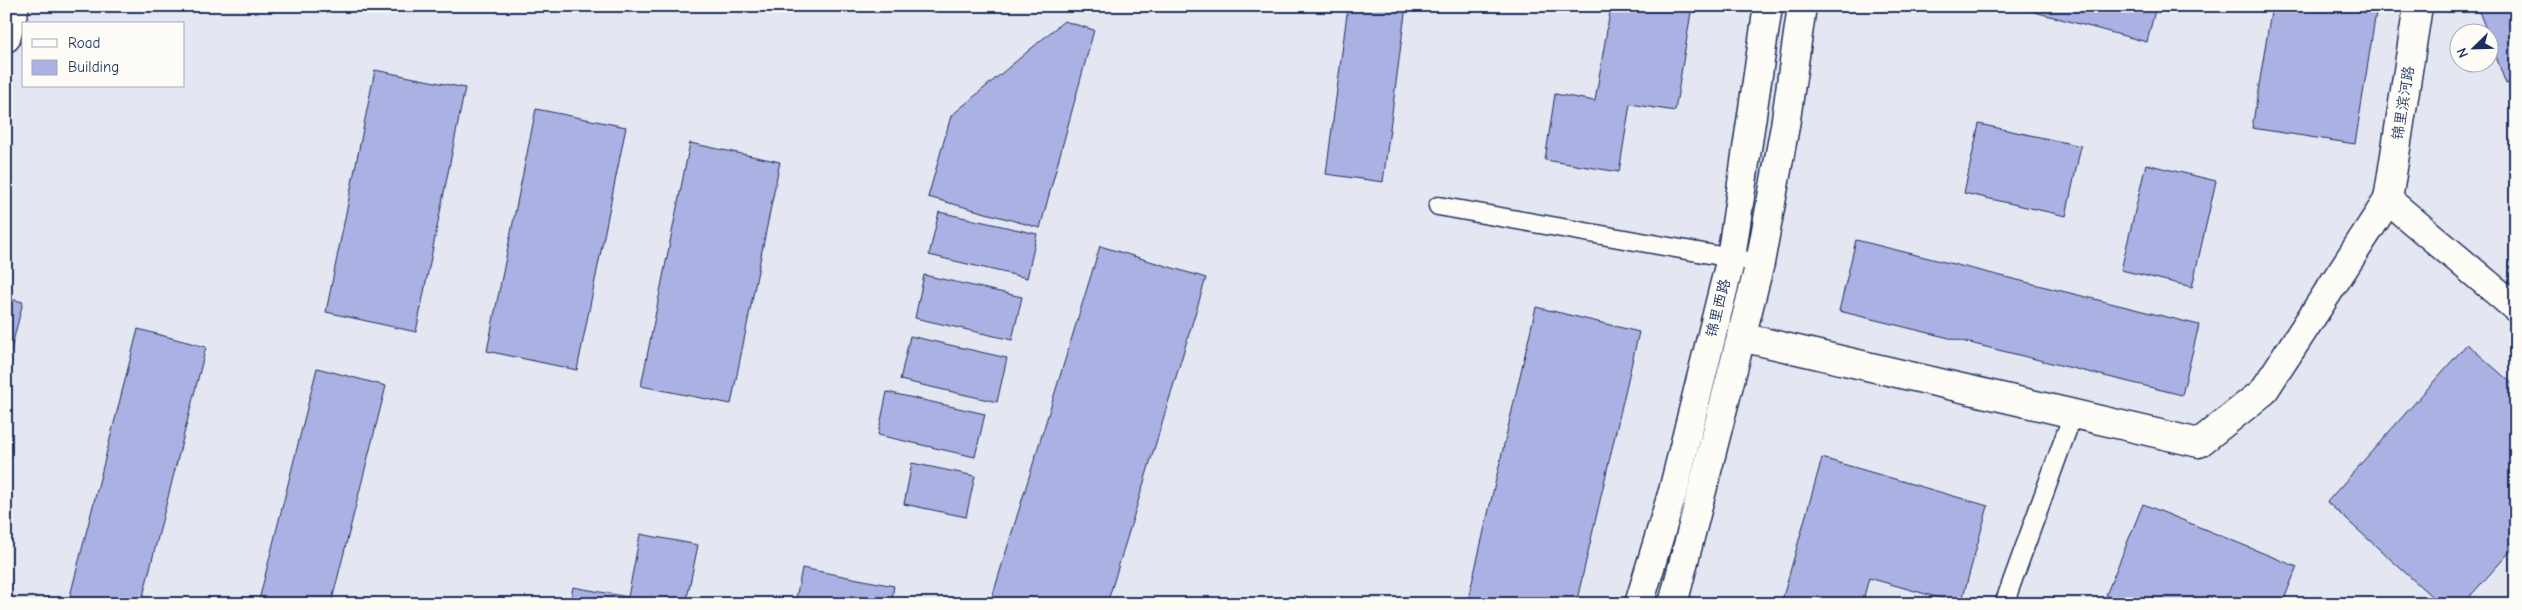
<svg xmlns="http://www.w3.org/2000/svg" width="2522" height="610" font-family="'Comic Neue','LXGW WenKai TC',sans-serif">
  <rect width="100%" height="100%" fill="#e4e6f1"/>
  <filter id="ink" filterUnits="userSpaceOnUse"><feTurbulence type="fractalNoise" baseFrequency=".02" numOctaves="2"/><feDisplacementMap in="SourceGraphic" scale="10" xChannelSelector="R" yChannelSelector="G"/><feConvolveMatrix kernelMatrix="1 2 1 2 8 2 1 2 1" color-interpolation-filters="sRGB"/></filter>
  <g filter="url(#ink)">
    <g fill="#abb1e2" stroke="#1b2f5e">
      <path d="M1348,6H1406L1383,182L1326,174Z"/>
      <path d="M1611,6H1692L1675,111L1630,104L1619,172L1545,160L1555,94L1595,101Z"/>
      <path d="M2012,6H2156L2147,42Z"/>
      <path d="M2272,6H2377L2355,144L2252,128Z"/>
      <path d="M2477,6H2516V80L2506,84L2490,40V32H2487Z"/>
      <path d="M1064,21L1094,30L1040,228L928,197L951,116Z"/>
      <path d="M375,70L465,88L416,332L326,312Z"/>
      <path d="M536,109L626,127L577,370L487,351Z"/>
      <path d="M1979,124L2081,146L2066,216L1964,193Z"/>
      <path d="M690,143L780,162L731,404L641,386Z"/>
      <path d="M2146,164L2216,181L2192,287L2121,270Z"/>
      <path d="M939,212L1037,234L1027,278L929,255Z"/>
      <path d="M1856,240L2199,325L2182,395L1839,311Z"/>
      <path d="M1100,246L1206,278L1107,604H990Z"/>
      <path d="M924,275L1022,297L1012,340L915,318Z"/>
      <path d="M6,298L23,302L6,370Z"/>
      <path d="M1536,307L1639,332L1576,604H1467Z"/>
      <path d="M138,329L206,347L141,604H68Z"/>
      <path d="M910,336L1007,358L997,402L900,380Z"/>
      <path d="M2467,344L2516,387V545L2463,604H2440L2327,502Z"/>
      <path d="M317,368L386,386L331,604H258Z"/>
      <path d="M887,392L985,414L975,457L878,435Z"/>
      <path d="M1822,458L1988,506L1961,604L1869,578L1862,604H1781Z"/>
      <path d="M912,463L975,476L966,517L904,504Z"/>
      <path d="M2143,504L2297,567L2282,604H2128L2106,595Z"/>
      <path d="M640,534L698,545L686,603L689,604H570L573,587L628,597Z"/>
      <path d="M802,568L894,586L891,604H795Z"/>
    </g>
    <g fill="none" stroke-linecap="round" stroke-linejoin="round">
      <defs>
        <g id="service">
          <path d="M1438,206L1760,263"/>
          <path d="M2004,604L2073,414"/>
        </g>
        <g id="minor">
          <path d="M6,38L15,6"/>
          <path d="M2388,200L2418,6"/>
          <path d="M1741,337L2199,443L2263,392L2388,200L2516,308"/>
        </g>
        <g id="secondary">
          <path d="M1639,604L1673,491L1731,258L1768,6"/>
          <path d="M1673,604L1760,263L1785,126L1802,6"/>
        </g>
      </defs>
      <use href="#service" stroke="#1b2f5e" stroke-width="21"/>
      <use href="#minor" stroke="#1b2f5e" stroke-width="31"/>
      <use href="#secondary" stroke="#1b2f5e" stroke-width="31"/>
      <use href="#service" stroke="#fdfcf7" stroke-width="18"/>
      <use href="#minor" stroke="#fdfcf7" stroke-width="28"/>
      <use href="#secondary" stroke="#fdfcf7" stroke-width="28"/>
    </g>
  </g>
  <g text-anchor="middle" stroke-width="5" stroke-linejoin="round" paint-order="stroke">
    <g font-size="15" fill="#1b2f5e" stroke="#fdfcf7">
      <text transform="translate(2403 103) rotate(-81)" y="5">锦里滨河路</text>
      <text transform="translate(1718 308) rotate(-76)" y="5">锦里西路</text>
    </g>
  </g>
  <rect width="2522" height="610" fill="none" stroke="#fdfcf7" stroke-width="25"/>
  <rect x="12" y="12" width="2497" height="585" fill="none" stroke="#1b2f5e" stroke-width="2" filter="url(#ink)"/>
  <rect x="22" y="22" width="162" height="65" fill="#fdfcf7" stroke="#a3aaba"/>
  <rect x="32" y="39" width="25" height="8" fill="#fdfcf7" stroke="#a3aaba"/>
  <text x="68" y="48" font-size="15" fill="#1b2f5e">Road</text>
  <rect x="32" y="60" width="25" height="15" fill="#abb1e2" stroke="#a3aaba"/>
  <text x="68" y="72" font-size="15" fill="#1b2f5e">Building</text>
  <g transform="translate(2474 48) rotate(247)"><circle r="24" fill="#fdfcf7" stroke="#a3aaba"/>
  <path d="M0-4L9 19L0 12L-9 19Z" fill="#1b2f5e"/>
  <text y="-8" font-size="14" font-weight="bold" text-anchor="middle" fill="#1b2f5e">N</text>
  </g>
</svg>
